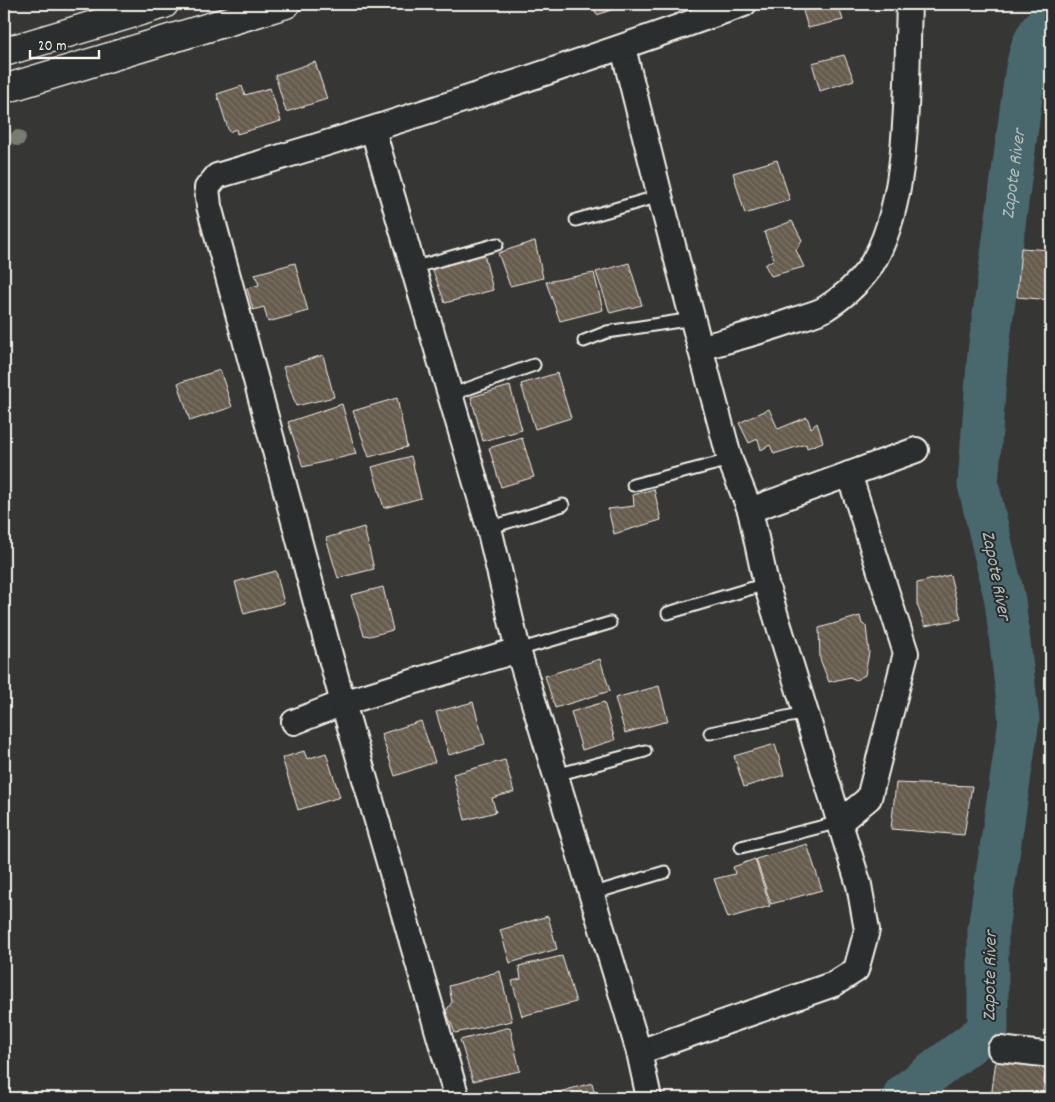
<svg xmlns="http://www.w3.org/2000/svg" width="1055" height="1102" font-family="Dekko,sans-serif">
  <defs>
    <pattern id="building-back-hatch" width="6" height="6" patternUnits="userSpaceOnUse" patternTransform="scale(1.25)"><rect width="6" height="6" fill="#665c4e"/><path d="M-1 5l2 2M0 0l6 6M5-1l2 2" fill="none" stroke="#7c7468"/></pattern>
  </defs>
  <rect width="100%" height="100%" fill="#363634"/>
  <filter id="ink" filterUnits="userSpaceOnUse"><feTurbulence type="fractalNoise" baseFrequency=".02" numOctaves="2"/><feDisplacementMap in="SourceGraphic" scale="10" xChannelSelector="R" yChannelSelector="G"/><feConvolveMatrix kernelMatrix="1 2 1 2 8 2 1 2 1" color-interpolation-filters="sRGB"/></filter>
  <g filter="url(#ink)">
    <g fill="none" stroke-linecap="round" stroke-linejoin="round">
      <path stroke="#4a676d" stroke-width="41" id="s1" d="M903,1098L904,1094L988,1030V929L1019,720L1005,600L978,484L988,353L1025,74C1029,52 1033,34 1051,19"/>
    </g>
    <g fill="url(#building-back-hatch)" stroke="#f4f1e8">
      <path d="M592,4H627L597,15Z"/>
      <path d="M801,4H838L843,20L808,28Z"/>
      <path d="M844,55L854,80L820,91L812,63Z"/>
      <path d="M315,62L327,99L286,112L275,75Z"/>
      <path d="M242,86L245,95L270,88L281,121L237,134L236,129L229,132L217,94Z"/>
      <path d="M1051,146V183H1045Z"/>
      <path d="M777,160L790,200L745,214L733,173Z"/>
      <path d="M792,221L802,240L796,250L804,267L771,276L765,265L774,259L764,232Z"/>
      <path d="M535,241L543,278L510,286L498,253Z"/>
      <path d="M1021,248L1051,250V300L1017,297Z"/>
      <path d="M484,254L493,290L445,303L432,268Z"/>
      <path d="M295,263L308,311L268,322L264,307L253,310L247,288L259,285L255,274Z"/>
      <path d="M629,263L642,305L610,313L596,272Z"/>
      <path d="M594,273L603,310L560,321L546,282Z"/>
      <path d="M323,355L334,397L296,406L283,367Z"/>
      <path d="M220,370L232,407L190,421L178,383Z"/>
      <path d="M557,373L571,418L535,429L521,384Z"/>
      <path d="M510,386L522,430L483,441L471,397Z"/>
      <path d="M397,398L407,447L369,457L353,411Z"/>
      <path d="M342,404L356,454L303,467L288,422Z"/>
      <path d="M769,409L778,429L807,417L811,428L817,423L823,442L807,448L806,444L774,454L770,445L761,450L758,439L749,443L739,423Z"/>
      <path d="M522,438L534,477L501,487L489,448Z"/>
      <path d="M411,456L421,498L384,508L372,467Z"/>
      <path d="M654,489L661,520L614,534L608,509L634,506L633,495Z"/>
      <path d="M364,527L374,569L338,578L326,538Z"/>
      <path d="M276,571L284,603L244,614L235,582Z"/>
      <path d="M950,575L961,619L925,626L917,604V583Z"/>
      <path d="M383,587L393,630L370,636L364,635L351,595Z"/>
      <path d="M860,616L862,624L866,626L869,652L865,675L856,680L850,677L829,682L820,659L819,628Z"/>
      <path d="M600,659L610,691L555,708L545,676Z"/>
      <path d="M659,686L668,721L625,733L615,698Z"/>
      <path d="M473,702L485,744L449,755L436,712Z"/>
      <path d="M604,702L615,740L582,750L571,712Z"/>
      <path d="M421,721L435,762L395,776L381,734Z"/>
      <path d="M775,744L784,775L744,787L734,756Z"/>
      <path d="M304,751L307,759L326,753L340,797L298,810L282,758Z"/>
      <path d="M505,760L514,792L492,798L496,812L465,820L453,774Z"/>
      <path d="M896,783L972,786L964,835L891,829Z"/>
      <path d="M807,844L822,890L771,904L756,859Z"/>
      <path d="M755,859L770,906L728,918L714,879L735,874L733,867Z"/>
      <path d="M548,916L557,949L510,963L500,930Z"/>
      <path d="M562,956L576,1002L522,1016L512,981L521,979L519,966Z"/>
      <path d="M500,971L512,1021L455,1033L446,1011L452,1002L449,986Z"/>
      <path d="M510,1027L520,1071L473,1081L460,1040Z"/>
      <path d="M996,1060L1046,1066L1042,1098H991Z"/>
      <path d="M592,1083L596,1098H549L548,1095Z"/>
    </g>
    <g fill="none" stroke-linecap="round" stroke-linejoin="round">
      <defs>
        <g id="service">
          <path d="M576,220L660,196"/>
          <path d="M412,268L497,244"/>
          <path d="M584,341L607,332L693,319"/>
          <path d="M450,395L534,365"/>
          <path d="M633,485L730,460"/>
          <path d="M489,528L563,505"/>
          <path d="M668,613L766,584"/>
          <path d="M518,650L610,623"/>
          <path d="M710,733L805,713"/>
          <path d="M556,775L645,751"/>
          <path d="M741,847L840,822"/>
          <path d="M591,894L665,872"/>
        </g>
        <g id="minor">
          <path d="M623,48L660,196L730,460L750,510L766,584L859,885L867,930L856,970L834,984L639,1052"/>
          <path d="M373,130L489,528L518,650L639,1052L649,1098"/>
          <path d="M700,348C732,339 764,331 794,320C804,317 814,314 823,310C839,300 857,285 868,270C912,207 906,80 909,4"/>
          <path d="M750,510L916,450"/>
          <path d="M294,722L343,703L518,650"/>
          <path d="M840,822L869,798L906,653L849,474"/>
          <path d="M1000,1049L1051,1055"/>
          <path d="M457,1098L343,703L209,206L207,188L217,176C395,124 570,66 744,4"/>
        </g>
        <g id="secondary">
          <path d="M4,52L164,4"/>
          <path d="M4,89L286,4"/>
        </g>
      </defs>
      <use href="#service" stroke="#f4f1e8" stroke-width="15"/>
      <use href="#minor" stroke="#f4f1e8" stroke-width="28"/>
      <use href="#secondary" stroke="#f4f1e8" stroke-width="31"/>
      <use href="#service" stroke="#2a2d2e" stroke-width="11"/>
      <use href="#minor" stroke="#2a2d2e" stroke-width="24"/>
      <use href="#secondary" stroke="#2a2d2e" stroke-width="28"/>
    </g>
    <circle fill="#777b73" cx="18" cy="138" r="8"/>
  </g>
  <g text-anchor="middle" stroke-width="4" stroke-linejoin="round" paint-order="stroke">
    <g font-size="19" font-style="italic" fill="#b0bab7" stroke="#2a2d2e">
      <text dy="7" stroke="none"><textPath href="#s1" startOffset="974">Zapote River</textPath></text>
      <text transform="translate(998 575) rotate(79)" y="7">Zapote River</text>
      <text transform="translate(988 976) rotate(-89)" y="7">Zapote River</text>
    </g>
  </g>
  <rect width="1055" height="1102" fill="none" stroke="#2a2d2e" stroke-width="20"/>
  <rect x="10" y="10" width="1035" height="1082" fill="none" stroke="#f4f1e8" stroke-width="2" filter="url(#ink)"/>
  <path d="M30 50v8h69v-8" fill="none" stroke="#f4f1e8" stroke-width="2.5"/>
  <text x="38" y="50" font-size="15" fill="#f4f1e8" stroke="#2a2d2e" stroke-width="4" paint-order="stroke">20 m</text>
</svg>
